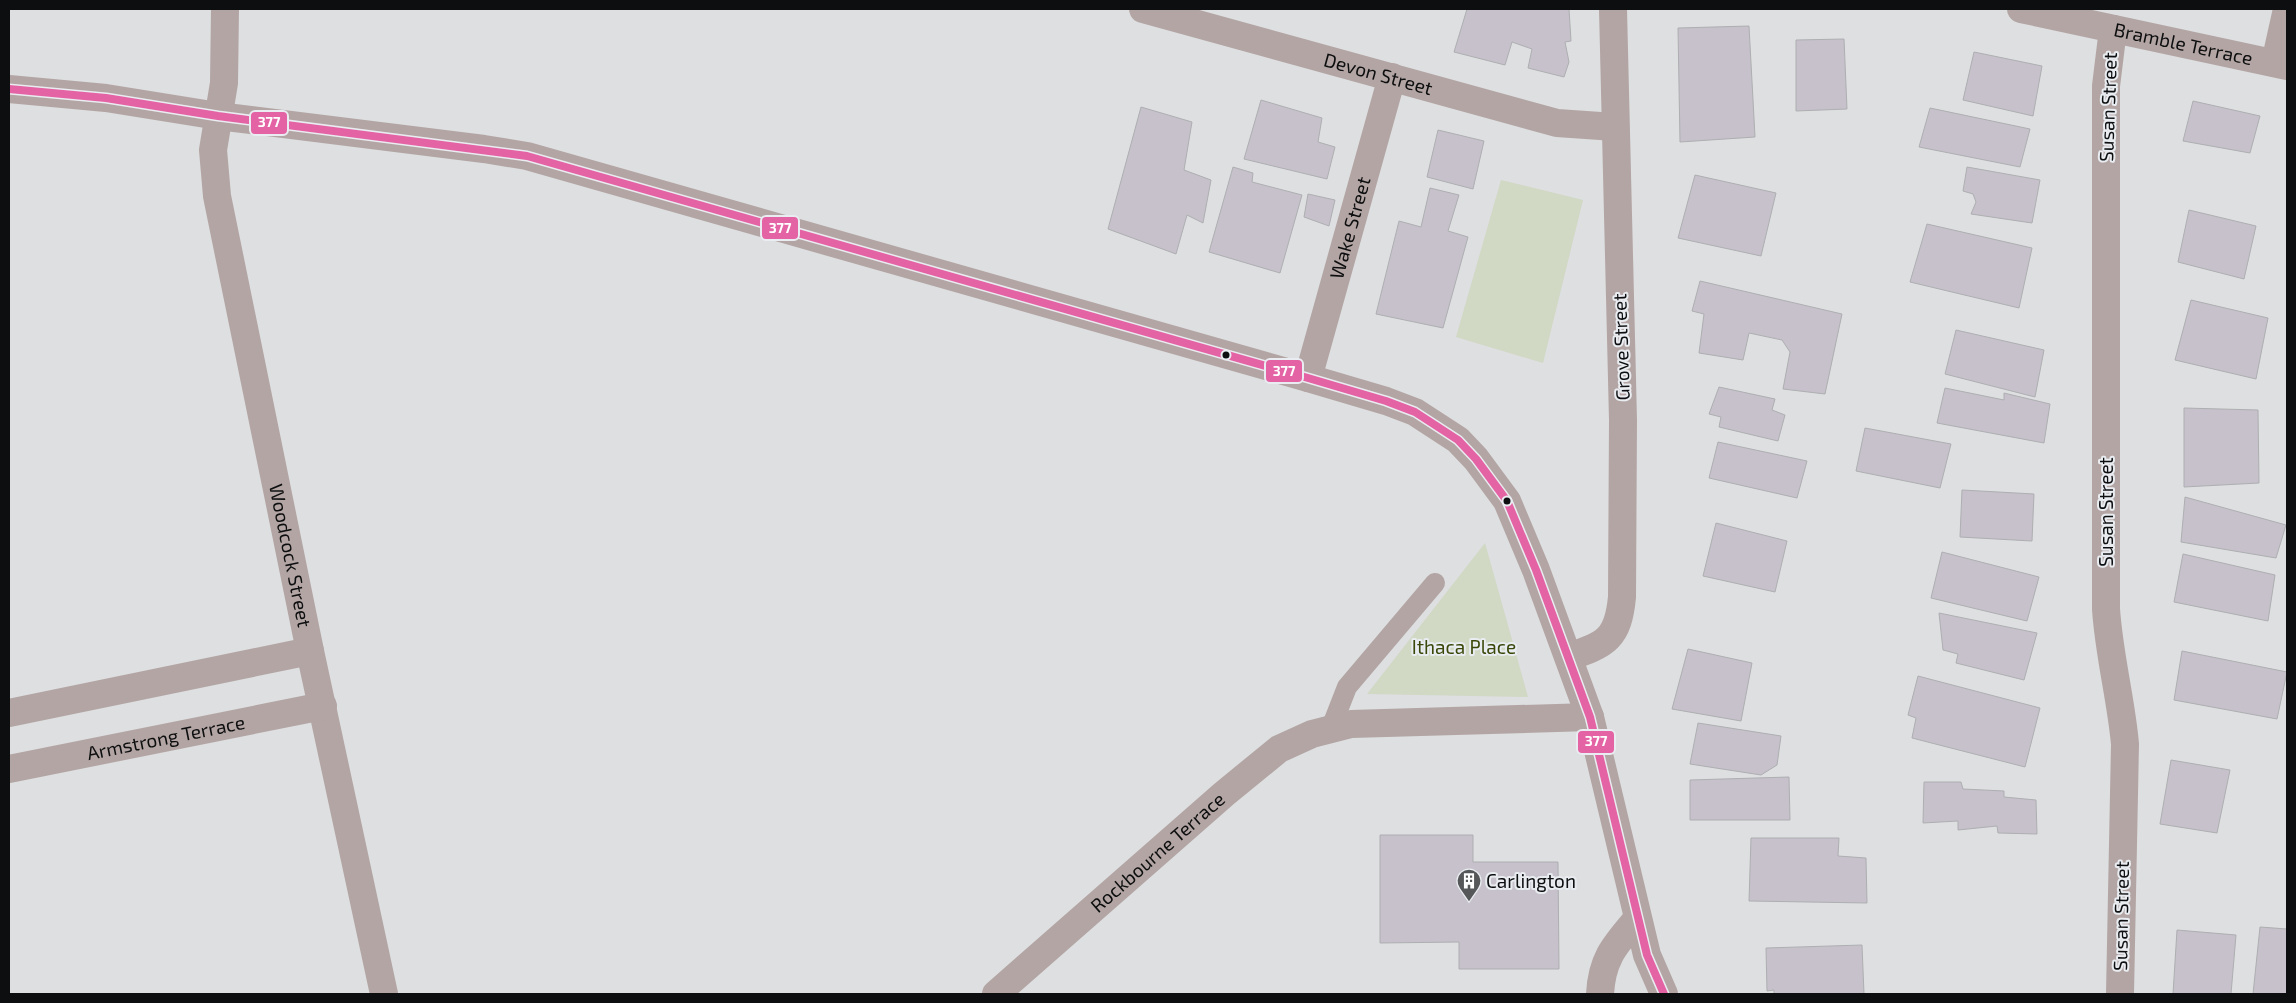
<svg xmlns="http://www.w3.org/2000/svg" width="2296" height="1003" font-family="'Exo 2',sans-serif">
  <rect width="100%" height="100%" fill="#dddfe1"/>
  <g fill="#d1d8c3">
    <path d="M1501,180L1583,200L1543,363L1456,337Z"/>
    <path d="M1485,543L1528,697L1367,694Z"/>
  </g>
  <g fill="#c6c1cb" stroke="#aeafb1">
    <path d="M1467,9H1569L1571,41L1565,42L1569,62L1564,77L1528,68L1532,49L1512,42L1505,65L1454,52Z"/>
    <path d="M1749,26L1755,137L1680,142L1678,28Z"/>
    <path d="M1844,39L1847,109L1796,111V40Z"/>
    <path d="M1974,52L2042,66L2033,116L1963,100Z"/>
    <path d="M1261,100L1322,118L1318,142L1335,147L1327,179L1244,159Z"/>
    <path d="M2193,101L2260,116L2250,153L2183,141Z"/>
    <path d="M1141,107L1192,122L1184,170L1211,180L1203,223L1187,215L1176,254L1108,229Z"/>
    <path d="M1930,108L2030,129L2020,167L1919,147Z"/>
    <path d="M1438,130L1484,141L1473,189L1427,177Z"/>
    <path d="M1233,167L1253,173L1252,182L1302,195L1280,273L1209,252Z"/>
    <path d="M1967,167L2040,180L2032,223L1971,214L1976,202L1973,194L1963,191Z"/>
    <path d="M1695,175L1776,193L1761,256L1678,238Z"/>
    <path d="M1430,188L1459,195L1448,231L1468,237L1443,328L1376,314L1399,221L1421,227Z"/>
    <path d="M1308,194L1335,200L1329,226L1304,217Z"/>
    <path d="M2189,210L2256,226L2244,279L2178,262Z"/>
    <path d="M1927,224L2032,248L2019,308L1910,282Z"/>
    <path d="M1700,281L1842,314L1825,394L1783,389L1790,352L1782,340L1749,333L1743,360L1699,353L1704,314L1692,311Z"/>
    <path d="M2191,300L2268,318L2256,379L2175,360Z"/>
    <path d="M1956,330L2044,350L2035,397L1945,374Z"/>
    <path d="M1719,387L1775,399L1772,410L1785,415L1778,441L1719,427L1721,417L1709,414Z"/>
    <path d="M1945,388L2004,400V393L2050,404L2044,443L1937,423Z"/>
    <path d="M2184,408L2258,410L2259,483L2184,487Z"/>
    <path d="M1865,428L1951,444L1940,488L1856,471Z"/>
    <path d="M1718,442L1807,461L1797,498L1709,478Z"/>
    <path d="M1962,490L2034,494L2032,541L1960,537Z"/>
    <path d="M2185,497L2286,525L2276,558L2181,542Z"/>
    <path d="M1716,523L1787,541L1775,592L1703,576Z"/>
    <path d="M1942,552L2039,577L2027,621L1931,598Z"/>
    <path d="M2183,554L2275,575L2268,621L2174,602Z"/>
    <path d="M1939,613L2037,633L2024,680L1956,663L1958,654L1943,650Z"/>
    <path d="M1688,649L1752,663L1741,721L1672,709Z"/>
    <path d="M2182,651L2287,672L2277,719L2174,700Z"/>
    <path d="M1918,676L2040,708L2025,767L1912,738L1916,718L1908,715Z"/>
    <path d="M1698,723L1781,736L1777,765L1761,775L1690,764Z"/>
    <path d="M2171,760L2230,770L2217,833L2160,824Z"/>
    <path d="M1789,777L1790,820H1690V780Z"/>
    <path d="M1924,782H1961L1963,789L2004,791V797L2036,800L2037,834L1998,833L1997,826L1958,830V821L1923,823Z"/>
    <path d="M1380,835H1473V862H1558L1559,969H1459V942L1380,943Z"/>
    <path d="M1751,838H1839L1838,856L1866,858L1867,903L1749,901Z"/>
    <path d="M2260,927L2287,929V994H2253Z"/>
    <path d="M2177,930L2236,935L2231,994H2173Z"/>
    <path d="M1862,945L1864,994H1774V990L1767,991L1766,948Z"/>
  </g>
  <g fill="none" stroke-linecap="round" stroke-linejoin="round">
    <path stroke="#b3a5a4" stroke-width="20" d="M1331,728L1347,687L1435,583"/>
    <g stroke="#b3a5a4" stroke-width="28">
      <path id="s1" d="M225,9L224,83L213,150L217,196L310,651L384,994"/>
      <path id="s2" d="M1143,9L1557,123L1615,127"/>
      <path id="s3" d="M2021,9L2287,66"/>
      <path d="M2113,29L2106,86V609C2109,655 2121,699 2125,744L2120,994"/>
      <path d="M2275,63L2287,9"/>
      <path id="s4" d="M1308,378L1392,77"/>
      <path d="M1569,657C1606,644 1618,639 1622,597L1623,420L1613,9"/>
      <path d="M9,713L310,651"/>
      <path id="s5" d="M9,769L323,706"/>
      <path d="M1600,994C1602,958 1615,945 1637,919"/>
    </g>
    <g stroke="#b3a5a4" stroke-width="28">
      <path d="M9,89L106,98L218,116L484,149L527,156L1308,378L1386,401L1415,412L1435,425L1458,440L1476,459L1507,501L1536,570L1590,717L1647,955L1664,994"/>
      <path id="s6" d="M996,994L1224,794L1279,749L1312,734L1351,724L1590,717"/>
    </g>
    <defs>
      <path id="bus-1" d="M9,89L106,98L218,116L527,156L1308,378L1386,401L1415,412L1458,440L1476,459L1507,501L1536,570L1590,717L1647,955L1664,994"/>
    </defs>
    <use href="#bus-1" stroke="#e9ecf0" stroke-width="11"/>
    <use href="#bus-1" stroke="#e463a4" stroke-width="8"/>
  </g>
  <defs>
    <symbol id="building-pin" viewBox="-11 -11 22 30"><path d="M0 17L-7.5 6A9.5 9.5 0 1 1 7.5 6Z" fill="#565758" stroke="#e9ecf0"/><path d="M-4-6H4V6H1V3H-1V6H-4ZM-2.5-4.3h1.7v1.8h-1.7ZM.8-4.3h1.7v1.8H.8ZM-2.5-1h1.7V.8h-1.7ZM.8-1h1.7V.8H.8Z" fill="#fff"/></symbol>
  </defs>
  <g fill-rule="evenodd">
    <use href="#building-pin" x="1455" y="867" width="28" height="38"/>
  </g>
  <g fill="#0d0e0f" stroke="#e9ecf0" stroke-width="2">
    <circle cx="1226" cy="355" r="4.5"/>
    <circle cx="1507" cy="501" r="4.5"/>
  </g>
  <g text-anchor="middle" stroke-width="4" stroke-linejoin="round" paint-order="stroke">
    <g font-size="19" fill="#0d0e0f" stroke="#e9ecf0">
      <text dy="7" stroke="none"><textPath href="#s3" startOffset="166">Bramble Terrace</textPath></text>
      <text dy="7" stroke="none"><textPath href="#s2" startOffset="244">Devon Street</textPath></text>
      <text transform="translate(2108 107) rotate(-88)" y="7">Susan Street</text>
      <text dy="7" stroke="none"><textPath href="#s4" startOffset="156">Wake Street</textPath></text>
      <text transform="translate(1621 347) rotate(-92)" y="7">Grove Street</text>
      <text transform="translate(2106 512) rotate(-90)" y="7">Susan Street</text>
      <text dy="7" stroke="none"><textPath href="#s1" startOffset="555">Woodcock Street</textPath></text>
      <text dy="7" stroke="none"><textPath href="#s5" startOffset="160">Armstrong Terrace</textPath></text>
      <text dy="7" stroke="none"><textPath href="#s6" startOffset="215">Rockbourne Terrace</textPath></text>
      <text transform="translate(2121 916) rotate(-89)" y="7">Susan Street</text>
    </g>
    <g font-size="19" fill="#3b4809" stroke="#e9ecf0">
      <text x="1464" y="654">Ithaca Place</text>
    </g>
    <g font-size="19" fill="#0d0e0f" stroke="#e9ecf0" text-anchor="start">
      <text x="1486" y="888">Carlington</text>
    </g>
  </g>
  <g stroke="#e9ecf0" stroke-width="2">
    <rect x="250" y="111" width="38" height="24" rx="5" fill="#e463a4"/>
    <rect x="761" y="216" width="38" height="24" rx="5" fill="#e463a4"/>
    <rect x="1265" y="359" width="38" height="24" rx="5" fill="#e463a4"/>
    <rect x="1577" y="730" width="38" height="24" rx="5" fill="#e463a4"/>
  </g>
  <g font-size="14" text-anchor="middle" font-weight="bold" fill="#fff">
    <text x="269" y="127">377</text>
    <text x="780" y="233">377</text>
    <text x="1284" y="376">377</text>
    <text x="1596" y="746">377</text>
  </g>
  <rect width="2296" height="1003" fill="none" stroke="#0d0e0f" stroke-width="20"/>
</svg>
